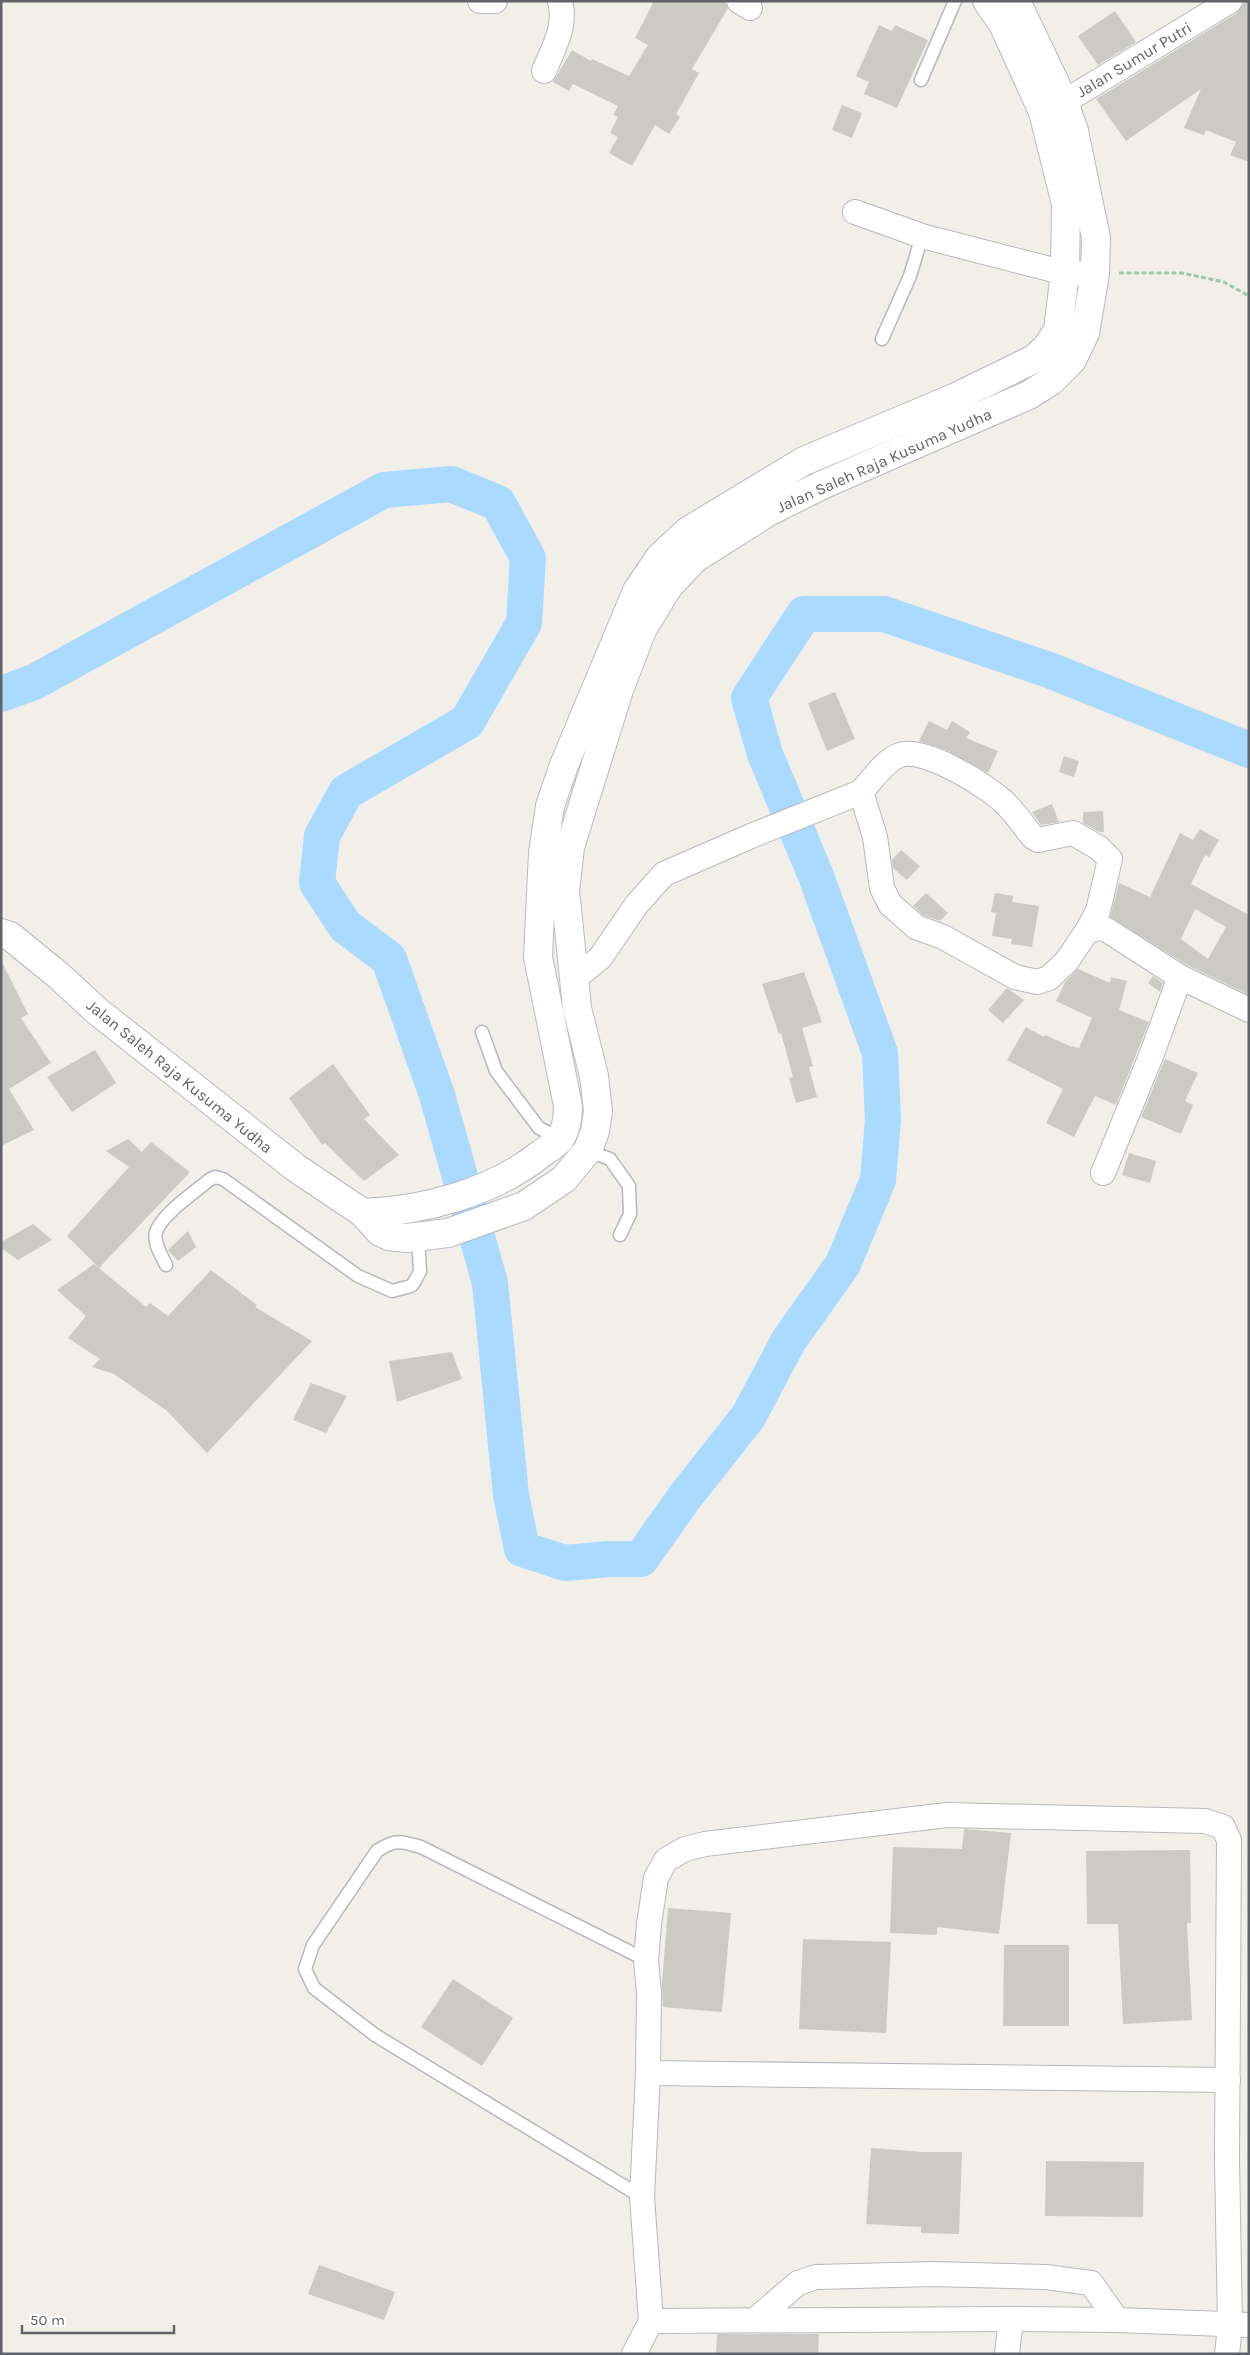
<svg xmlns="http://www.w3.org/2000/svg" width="1250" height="2355" font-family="Karla,sans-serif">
  <rect width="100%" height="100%" fill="#f1efe8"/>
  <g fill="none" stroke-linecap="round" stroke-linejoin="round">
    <path stroke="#aadaff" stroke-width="36" d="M1,694L34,682L384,490L451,484L498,503L528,558L524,623L467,722L346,792L322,836L317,883L345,926L389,959L437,1095L490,1283L511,1495L522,1549L565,1563L609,1559H641L684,1498L748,1417L789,1340L843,1264L878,1180L883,1120L880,1053L816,876L765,754L749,698L804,614H884L1049,670L1249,750"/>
  </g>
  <g fill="#cccac5" fill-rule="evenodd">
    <path d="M654,1H725L728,8L692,69L699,73L676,114L680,117L669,134L655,125L632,166L609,153L618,137L610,133L618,117L613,115L618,106L573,84L569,91L553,82L572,50L591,61L592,59L629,76L648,45L635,38Z"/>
    <path d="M1249,1V162L1230,155L1236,142L1206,130L1204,135L1184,128L1201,89L1126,141L1096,99L1237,13L1244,2Z"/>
    <path d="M1115,11L1136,42L1098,65L1078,36Z"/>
    <path d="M879,25L892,31L895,25L928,40L897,108L864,94L869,82L856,76Z"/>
    <path d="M842,105L862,113L852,138L832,130Z"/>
    <path d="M835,692L855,739L827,751L808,703Z"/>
    <path d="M929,721L947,730L952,721L970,732L966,738L998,751L988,773L946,750L919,741Z"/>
    <path d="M1064,756L1079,761L1074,777L1059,772Z"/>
    <path d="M1052,804L1059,822L1041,825L1032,812Z"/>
    <path d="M1103,811L1104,832H1099L1083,823V812Z"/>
    <path d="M1200,829L1219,840L1209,857L1205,855L1191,884L1249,915V995L1187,965L1110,917L1119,883L1150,897L1180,833L1193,840ZM1195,909L1226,927L1208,959L1181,939Z"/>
    <path d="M901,850L920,866L907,880L893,868L892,860Z"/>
    <path d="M926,893L948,913L940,921L923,915L913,906Z"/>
    <path d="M995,893L1013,896L1012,902L1039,906L1032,947L1011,944L1012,939L992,936L996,913L991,912Z"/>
    <path d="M1,960L28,1014L21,1018L51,1063L9,1089L34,1130L1,1146Z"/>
    <path d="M1078,969L1110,983L1111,977L1127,981L1119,1010L1149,1022L1116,1105L1095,1096L1074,1137L1046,1123L1063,1089L1007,1060L1026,1027L1044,1037L1045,1035L1072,1047V1046L1079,1048L1092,1018L1056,1001L1065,982Z"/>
    <path d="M804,972L822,1022L802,1028L813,1066L809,1067L817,1097L796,1103L789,1078L793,1077L781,1033L779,1034L762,984Z"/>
    <path d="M1153,976L1163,983L1160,992L1148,983Z"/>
    <path d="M1007,988L1024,1000L1003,1023L988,1010Z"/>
    <path d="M95,1050L116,1083L72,1112L47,1077Z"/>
    <path d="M1165,1059L1198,1073L1185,1101L1193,1105L1181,1134L1141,1117Z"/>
    <path d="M333,1064L370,1115L364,1119L399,1155L364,1181L325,1143L322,1145L289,1098Z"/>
    <path d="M128,1139L142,1152L151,1142L190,1172L99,1268L67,1236L129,1167L106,1151Z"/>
    <path d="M1129,1153L1156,1161L1150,1183L1122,1175Z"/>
    <path d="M33,1224L52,1240L18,1260L1,1248V1242Z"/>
    <path d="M188,1231L196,1247L178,1261L168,1250Z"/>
    <path d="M94,1264L146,1307L150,1303L168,1316L211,1270L257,1305L255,1307L312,1341L207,1453L167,1411L114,1374L92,1367L100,1359L68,1338L86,1316L57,1290Z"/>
    <path d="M452,1352L462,1379L397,1402L389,1361Z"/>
    <path d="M311,1383L347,1396L326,1433L293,1420Z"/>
    <path d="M964,1829L1011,1833L999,1934L937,1927V1935L890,1933L893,1847L962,1849Z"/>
    <path d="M1190,1850L1191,1923H1187L1192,2020L1123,2024L1118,1924H1087L1086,1851Z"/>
    <path d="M668,1908L731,1913L722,2012L663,2007L662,1984Z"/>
    <path d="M803,1939L891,1942L886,2033L799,2029Z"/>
    <path d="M1004,1945H1069V2026H1003Z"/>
    <path d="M453,1979L513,2018L482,2066L421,2027Z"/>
    <path d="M871,2148L924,2152H962L959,2234L921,2233V2227L866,2224Z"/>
    <path d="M1046,2161L1144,2162L1143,2217L1045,2216Z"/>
    <path d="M319,2265L395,2292L384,2320L308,2294Z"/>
    <path d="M717,2334H819L818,2354H716Z"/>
  </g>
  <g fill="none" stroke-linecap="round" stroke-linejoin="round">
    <defs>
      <g id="lane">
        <path d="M921,80L955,1"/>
        <path d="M882,339L910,276L922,236"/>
        <path d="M482,1032L496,1071L539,1128L563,1140"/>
        <path d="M586,1150L610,1159L629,1186L630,1214L620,1235"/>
        <path d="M166,1265C162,1256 153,1243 156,1232C161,1215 195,1192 209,1180L215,1177L223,1179L358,1276L392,1291L411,1286L415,1281L420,1271L418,1237"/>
        <path d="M642,2197L375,2035L314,1988L305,1969L313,1945L377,1851C395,1839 401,1841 421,1847L646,1960"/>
      </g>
      <g id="street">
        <path d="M480,1H495"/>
        <path d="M739,1L750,8"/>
        <path d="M544,71C553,49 567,26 560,1"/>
        <path d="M1064,102L1230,1"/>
        <path d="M855,212L922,236L1065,273L1095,274"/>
        <path d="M861,792C872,780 885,760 900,755C924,746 989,787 1006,804C1016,814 1024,826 1033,837L1038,840L1073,833L1099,848L1110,859L1098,911L1087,931"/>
        <path d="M574,979L600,958L637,904L664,874L751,836L861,792L875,837L882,888L890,904L916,927L943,937L1015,977L1037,982L1049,978L1067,961L1087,931L1100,928L1107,930L1180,977L1249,1010"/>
        <path d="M1103,1173L1151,1056L1180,977"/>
        <path d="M648,2073L1228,2080"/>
        <path d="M756,2319L798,2283L816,2277L934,2274L1046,2277L1091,2283L1117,2320"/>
        <path d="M651,2321L1011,2319L1117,2320L1249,2325"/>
        <path d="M634,2354L651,2321L642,2197L648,2073L649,1993L646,1960L649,1924L656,1878L666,1860L685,1849L705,1844L947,1815L1205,1821L1223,1827L1229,1840L1227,2160L1230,2326L1227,2354"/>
        <path d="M1007,2354L1011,2319"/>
      </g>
      <g id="secondary">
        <path d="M1,933L10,936L58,975L97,1011L296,1168L363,1213L380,1232L389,1236L407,1238L448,1233L524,1206L564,1179L588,1150L595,1131L598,1111L594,1076L577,1008L568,919L565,891L570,847L619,690L642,630L668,587L694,559L768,512L822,485L1029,395L1051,381L1072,360L1085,333L1095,274L1096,238L1074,131L1064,102L1016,1"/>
        <path d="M363,1213C424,1211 494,1192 542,1153C548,1149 556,1144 560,1139C566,1130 568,1116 568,1106L538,957L543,853L550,806L564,765L637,591L660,557L688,531L804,461L954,398L1034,359L1047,347L1058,330L1065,273L1066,204L1043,112L1003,24L987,1"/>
      </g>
    </defs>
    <use href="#lane" stroke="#b5b8bc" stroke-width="15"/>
    <use href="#street" stroke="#b5b8bc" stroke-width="26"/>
    <use href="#secondary" stroke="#b6babf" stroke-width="30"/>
    <path stroke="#9cc7a9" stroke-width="3" stroke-dasharray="5 2.5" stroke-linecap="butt" d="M1119,273H1182L1224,282L1249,296"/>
    <use href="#lane" stroke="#fff" stroke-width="12"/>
    <use href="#street" stroke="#fff" stroke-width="24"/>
    <use href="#secondary" stroke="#fff" stroke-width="28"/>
  </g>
  <g text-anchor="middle" stroke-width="5" stroke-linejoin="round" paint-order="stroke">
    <g font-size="16" fill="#5f6368" stroke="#fff">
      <text transform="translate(1134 59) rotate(-31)" y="6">Jalan Sumur Putri</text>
      <text transform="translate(884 460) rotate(-24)" y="6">Jalan Saleh Raja Kusuma Yudha</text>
      <text transform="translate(180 1076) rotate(39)" y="6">Jalan Saleh Raja Kusuma Yudha</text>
    </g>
  </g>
  <rect width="1250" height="2355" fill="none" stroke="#5f6368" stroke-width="5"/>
  <path d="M22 2325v8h152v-8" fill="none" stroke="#5f6368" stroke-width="2.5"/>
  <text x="30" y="2325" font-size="15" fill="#5f6368" stroke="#ffffff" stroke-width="4" paint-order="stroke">50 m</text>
</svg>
